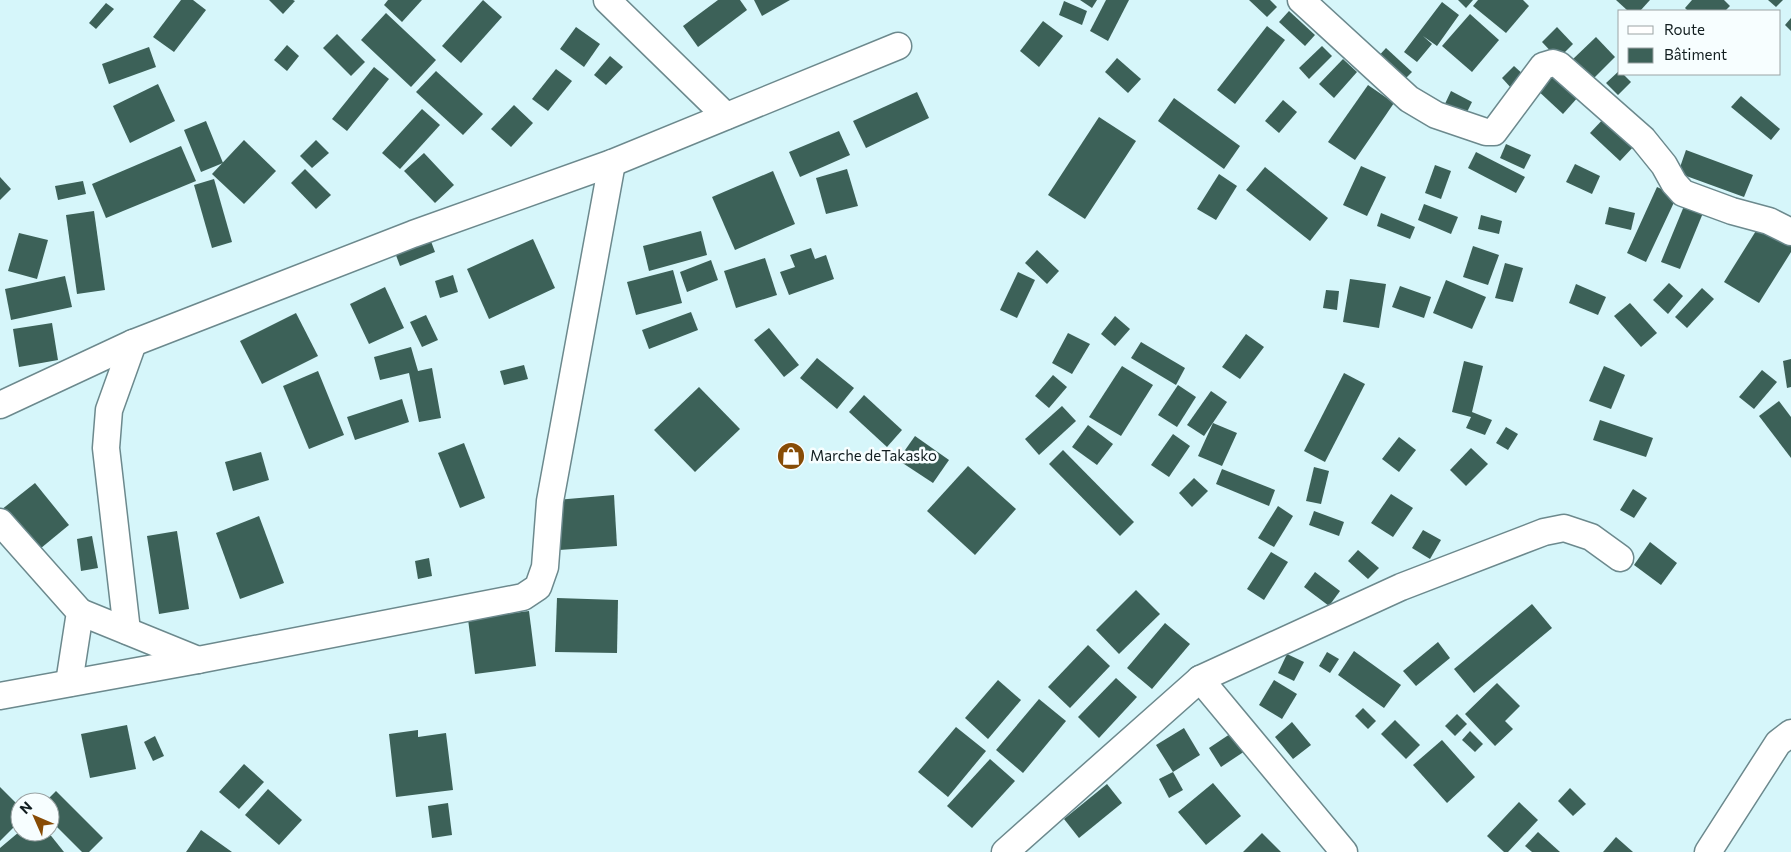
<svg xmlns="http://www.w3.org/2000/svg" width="1791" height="852" font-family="Commissioner,sans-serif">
  <rect width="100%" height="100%" fill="#d6f6fa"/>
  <g fill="#3c6158">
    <path d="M181,0H193L206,10L174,52L153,37Z"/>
    <path d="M269,0H293L295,1L283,14Z"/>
    <path d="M388,0H422L402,22L384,5Z"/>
    <path d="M483,0L502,17L461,63L442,46Z"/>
    <path d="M718,0H740L747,10L698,47L683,26Z"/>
    <path d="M754,0H790L762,16Z"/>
    <path d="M1080,0H1097L1092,8Z"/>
    <path d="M1106,0H1129L1108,41L1090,31Z"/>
    <path d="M1249,0H1270L1277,7L1267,17Z"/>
    <path d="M1458,0H1473L1466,8Z"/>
    <path d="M1478,0H1523L1529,6L1506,33L1473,6Z"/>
    <path d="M1616,0H1650L1640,11H1628Z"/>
    <path d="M1692,0H1724L1730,6L1725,11H1688L1685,8Z"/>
    <path d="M1768,0H1783L1776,7Z"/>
    <path d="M1064,1L1087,11L1082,25L1059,15Z"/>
    <path d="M1442,2L1459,15L1437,46L1423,36L1432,44L1417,62L1404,52Z"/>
    <path d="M106,3L114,9L96,29L89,23Z"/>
    <path d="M1289,11L1315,35L1305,46L1279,22Z"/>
    <path d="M386,13L436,60L411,87L361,40Z"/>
    <path d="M1470,14L1499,40L1472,72L1442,46Z"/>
    <path d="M1791,18V31L1785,25Z"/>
    <path d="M1043,21L1063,36L1039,67L1020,51Z"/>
    <path d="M1267,26L1285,40L1235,104L1217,90Z"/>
    <path d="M576,27L600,44L584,67L560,49Z"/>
    <path d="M1557,27L1573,44L1558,59L1542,42Z"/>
    <path d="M337,34L365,62L351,76L323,48Z"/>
    <path d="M1596,37L1615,57L1591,81L1572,60Z"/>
    <path d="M287,45L299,56L287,71L274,60Z"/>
    <path d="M1322,46L1332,56L1309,79L1299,68Z"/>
    <path d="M149,47L156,67L109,84L102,64Z"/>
    <path d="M1386,48L1412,72L1401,83L1375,60Z"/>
    <path d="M610,56L623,67L606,85L594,75Z"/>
    <path d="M1117,58L1141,79L1128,93L1105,72Z"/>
    <path d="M1343,59L1357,72L1334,98L1319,84Z"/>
    <path d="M1514,66L1525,76L1512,89L1502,78Z"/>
    <path d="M374,67L389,79L347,131L332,119Z"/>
    <path d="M556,69L572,81L548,111L532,99Z"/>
    <path d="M1552,70L1579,96L1563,114L1535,88Z"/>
    <path d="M1620,70V74H1623L1631,82L1618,95L1606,83Z"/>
    <path d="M436,71L483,114L463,135L416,92Z"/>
    <path d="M158,84L175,121L130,143L113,106Z"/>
    <path d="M1368,85L1394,103L1355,160L1328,142Z"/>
    <path d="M1451,91L1472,102L1465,116L1444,106Z"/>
    <path d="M917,92L929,118L866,148L853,121Z"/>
    <path d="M1741,96L1780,129L1771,140L1731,107Z"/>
    <path d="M1174,98L1240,146L1224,169L1158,121Z"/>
    <path d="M1283,100L1297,112L1279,133L1265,121Z"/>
    <path d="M514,105L533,123L511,147L491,129Z"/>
    <path d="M422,109L440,125L400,169L382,153Z"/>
    <path d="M1606,116L1635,145L1620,161L1590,133Z"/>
    <path d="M1099,117L1136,141L1085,219L1048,195Z"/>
    <path d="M206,121L223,163L201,172L184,130Z"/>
    <path d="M839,131L850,155L800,177L789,152Z"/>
    <path d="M244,140L276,171L244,204L212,174Z"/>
    <path d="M316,140L329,153L312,168L300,156Z"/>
    <path d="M1506,144L1531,155L1524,169L1500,158Z"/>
    <path d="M181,146L196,181L106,218L92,184Z"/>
    <path d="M1686,150L1753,175L1744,197L1678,173Z"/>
    <path d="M1476,152L1525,177L1516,193L1468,168Z"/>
    <path d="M424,153L454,185L435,203L404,171Z"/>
    <path d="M1575,164L1600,176L1592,194L1566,182Z"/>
    <path d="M1435,165L1451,171L1441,199L1425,193Z"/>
    <path d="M1361,166L1386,177L1367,216L1343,205Z"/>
    <path d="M1265,167L1328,218L1310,241L1246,190Z"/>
    <path d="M305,169L331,195L316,209L291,183Z"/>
    <path d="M847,169L858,206L826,214L816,178Z"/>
    <path d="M773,171L795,224L735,250L712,197Z"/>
    <path d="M1219,174L1237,186L1216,220L1197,209Z"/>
    <path d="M0,177L11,189L0,200Z"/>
    <path d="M214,179L232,242L212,248L194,185Z"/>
    <path d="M83,181L86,194L58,200L55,186Z"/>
    <path d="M1657,187L1677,196L1646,262L1627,253Z"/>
    <path d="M1424,204L1458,217L1451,234L1418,220Z"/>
    <path d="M1684,206L1703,213L1680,269L1661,262Z"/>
    <path d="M1609,207L1635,213L1631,230L1605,224Z"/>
    <path d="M94,211L105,290L77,294L66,215Z"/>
    <path d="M1381,213L1415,227L1410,239L1377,226Z"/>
    <path d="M1481,215L1502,221L1499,234L1478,229Z"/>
    <path d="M1759,226L1791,246V252L1759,303L1724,282Z"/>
    <path d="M701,231L707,255L649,271L643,246Z"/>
    <path d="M19,233L48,240L37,279L8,271Z"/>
    <path d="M429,236L435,252L400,266L394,250Z"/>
    <path d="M533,239L555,288L489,319L467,269Z"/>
    <path d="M1473,246L1499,255L1488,285L1463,277Z"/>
    <path d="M811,248L815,259L826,255L834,279L789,295L780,272L795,267L790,255Z"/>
    <path d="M1037,250L1059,271L1047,284L1025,263Z"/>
    <path d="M765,258L777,295L736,308L724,271Z"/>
    <path d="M711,260L718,280L687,292L680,272Z"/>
    <path d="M1505,263L1523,268L1513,302L1495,298Z"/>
    <path d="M673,270L682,303L636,315L627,282Z"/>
    <path d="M1018,272L1035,280L1017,318L1000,310Z"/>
    <path d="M453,275L458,292L440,298L435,281Z"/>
    <path d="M65,276L72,307L11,320L5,289Z"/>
    <path d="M1350,279L1386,284L1379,328L1343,322Z"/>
    <path d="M1446,280L1486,297L1472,329L1433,313Z"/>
    <path d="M1669,283L1683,296L1668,314L1653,300Z"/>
    <path d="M1576,284L1606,297L1598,315L1569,303Z"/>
    <path d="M1400,286L1431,297L1424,318L1392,307Z"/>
    <path d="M385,287L404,328L369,344L350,304Z"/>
    <path d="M1702,288L1714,299L1687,328L1675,317Z"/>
    <path d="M1326,290L1339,291L1337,310L1323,308Z"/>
    <path d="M1630,303L1657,333L1641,347L1614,316Z"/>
    <path d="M691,312L698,330L649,349L642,330Z"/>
    <path d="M296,313L318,356L262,384L240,341Z"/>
    <path d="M426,315L438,340L422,347L410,322Z"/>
    <path d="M1115,316L1130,329L1115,346L1101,334Z"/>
    <path d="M52,323L58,360L19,367L13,329Z"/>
    <path d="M769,328L799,365L784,377L754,340Z"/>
    <path d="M1068,333L1090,344L1072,374L1052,363Z"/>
    <path d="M1246,334L1264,347L1240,379L1222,367Z"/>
    <path d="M1141,342L1185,368L1176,385L1131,358Z"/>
    <path d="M411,347L418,371L432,368L441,418L419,422L409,373L380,380L374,357Z"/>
    <path d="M817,358L854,388L837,409L800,378Z"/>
    <path d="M1791,359V387L1787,388L1783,361Z"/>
    <path d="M1464,361L1483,366L1472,412L1492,420L1485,435L1466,428L1471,417L1452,412Z"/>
    <path d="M524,365L528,379L504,385L500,371Z"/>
    <path d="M1122,366L1153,385L1121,436L1089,417Z"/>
    <path d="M1604,366L1625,375L1611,409L1589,401Z"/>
    <path d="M1762,370L1777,382L1754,409L1739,397Z"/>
    <path d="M318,371L344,435L309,449L283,386Z"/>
    <path d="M1344,373L1365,384L1325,462L1304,451Z"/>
    <path d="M1053,375L1067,387L1049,408L1035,396Z"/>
    <path d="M1178,385L1196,397L1177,427L1158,415Z"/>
    <path d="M699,387L740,429L695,472L654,430Z"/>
    <path d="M1211,391L1227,402L1204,436L1187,425Z"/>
    <path d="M864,395L902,430L887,447L849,412Z"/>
    <path d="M402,399L409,422L355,440L347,417Z"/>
    <path d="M1779,401L1791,417V458L1759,416Z"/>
    <path d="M1062,406L1076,421L1039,455L1025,439Z"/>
    <path d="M1600,420L1653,438L1646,457L1593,440Z"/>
    <path d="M1213,423L1237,433L1222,466L1198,456Z"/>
    <path d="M1088,425L1113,444L1097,465L1072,447Z"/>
    <path d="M1506,427L1518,434L1508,450L1496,443Z"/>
    <path d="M1173,434L1190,446L1169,477L1151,465Z"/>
    <path d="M915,436L949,460L933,483L898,460Z"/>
    <path d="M1399,437L1416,450L1399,472L1382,459Z"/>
    <path d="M464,443L485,498L460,508L438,453Z"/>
    <path d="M1471,448L1488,464L1466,486L1450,470Z"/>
    <path d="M1063,450L1134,522L1120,536L1049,464Z"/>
    <path d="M261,452L269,480L233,491L225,462Z"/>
    <path d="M968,466L1016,509L975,555L927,511Z"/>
    <path d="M1314,467L1329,471L1321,504L1306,501Z"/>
    <path d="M1222,469L1275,490L1269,506L1216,484Z"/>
    <path d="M1194,478L1208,491L1192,507L1179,493Z"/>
    <path d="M35,483L69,525L35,553L1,510Z"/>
    <path d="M1633,489L1647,498L1634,518L1620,510Z"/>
    <path d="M1391,494L1413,508L1393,537L1371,523Z"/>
    <path d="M614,495L617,546L559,550L556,500Z"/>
    <path d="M1278,506L1293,516L1274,547L1258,538Z"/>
    <path d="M1314,511L1344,522L1339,536L1309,525Z"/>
    <path d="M259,516L284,583L240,599L216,533Z"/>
    <path d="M1423,530L1441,540L1430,559L1412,548Z"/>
    <path d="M177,531L189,609L159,614L147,536Z"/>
    <path d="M92,536L98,568L81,571L77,539Z"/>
    <path d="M1650,542L1677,563L1661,585L1634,565Z"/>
    <path d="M1358,550L1379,568L1368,579L1348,561Z"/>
    <path d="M1271,552L1288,562L1264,600L1247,589Z"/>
    <path d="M429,558L432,576L418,579L415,561Z"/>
    <path d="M1315,572L1340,591L1329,606L1304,587Z"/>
    <path d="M1136,590L1160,614L1119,654L1096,630Z"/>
    <path d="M557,598L618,600L617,653L555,652Z"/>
    <path d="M1532,604L1552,628L1474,693L1454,669Z"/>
    <path d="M529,611L536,666L475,674L468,619Z"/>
    <path d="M1165,623L1190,644L1152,689L1127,668Z"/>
    <path d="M1438,642L1450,658L1416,686L1403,671Z"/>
    <path d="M1088,645L1110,666L1070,708L1048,687Z"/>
    <path d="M1354,651L1401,685L1384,708L1338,675Z"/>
    <path d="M1327,652L1339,659L1330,673L1319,666Z"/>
    <path d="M1287,654L1304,662L1294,681L1278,673Z"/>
    <path d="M1116,678L1137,697L1099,738L1078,717Z"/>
    <path d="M998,680L1021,700L988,739L965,718Z"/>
    <path d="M1274,680L1297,694L1282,719L1259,705Z"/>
    <path d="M1497,683L1520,706L1505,721L1513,729L1495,746L1465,714Z"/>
    <path d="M1039,699L1066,721L1023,773L996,750Z"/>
    <path d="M1363,708L1376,721L1368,729L1355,716Z"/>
    <path d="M1457,714L1467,724L1455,736L1445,726Z"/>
    <path d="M1395,720L1420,745L1406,759L1381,734Z"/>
    <path d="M1292,722L1311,745L1293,759L1275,737Z"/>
    <path d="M127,725L136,769L90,778L81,734Z"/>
    <path d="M956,727L986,751L948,797L918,772Z"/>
    <path d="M1184,728L1200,755L1173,772L1156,745Z"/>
    <path d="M418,730V737L446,733L453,790L396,797L389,734Z"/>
    <path d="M1470,731L1483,744L1475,752L1462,740Z"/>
    <path d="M1233,732L1245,751L1221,767L1209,748Z"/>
    <path d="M155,736L164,756L153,761L144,742Z"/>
    <path d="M1442,740L1475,777L1447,803L1413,765Z"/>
    <path d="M990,759L1015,781L972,828L947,806Z"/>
    <path d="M244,764L264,782L239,809L219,792Z"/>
    <path d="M1173,772L1183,790L1169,798L1159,779Z"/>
    <path d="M1213,783L1241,816L1206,845L1178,812Z"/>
    <path d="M1107,784L1122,803L1079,838L1064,819Z"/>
    <path d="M0,787L20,807V821L0,841Z"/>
    <path d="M1570,788L1586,804L1573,816L1558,801Z"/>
    <path d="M268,789L302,820L279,845L245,815Z"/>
    <path d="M56,791L103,838L89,852H82L50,820V802H45Z"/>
    <path d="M1519,802L1538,820L1508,852H1504L1487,836Z"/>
    <path d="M448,803L452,835L432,838L428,806Z"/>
    <path d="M201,830L232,852H186Z"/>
    <path d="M19,832H48L64,852H0V848Z"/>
    <path d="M1538,832L1560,852H1532L1525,846Z"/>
    <path d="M1262,833L1281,852H1243Z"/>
    <path d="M1616,837L1633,852H1603Z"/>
  </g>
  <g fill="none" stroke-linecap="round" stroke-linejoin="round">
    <defs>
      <g id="minor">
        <path d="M607,0L726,116"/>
        <path d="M1301,0L1409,99L1436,115L1486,132H1494L1543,66L1553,63L1559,65L1643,139L1664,165L1674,183L1683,193L1732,211L1769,221L1791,232"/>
        <path d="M0,405L133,343L413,234L612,163L898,46"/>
        <path d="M0,522L80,612L69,683"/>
        <path d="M80,612L198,660"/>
        <path d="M127,631L106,448L109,410L133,343"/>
        <path d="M1200,679L1344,852"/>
        <path d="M0,696L198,660L523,597L538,587L545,567L550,501L612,163"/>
        <path d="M1005,852L1200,679L1401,587L1544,532L1564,528L1591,537L1620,558"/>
        <path d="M1708,852L1778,743L1791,733"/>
      </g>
    </defs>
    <use href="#minor" stroke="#6c898d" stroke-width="29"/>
    <use href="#minor" stroke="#fff" stroke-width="26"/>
  </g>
  <defs>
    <symbol id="shop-disc" viewBox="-11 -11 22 22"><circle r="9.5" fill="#874c06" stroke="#f7feff"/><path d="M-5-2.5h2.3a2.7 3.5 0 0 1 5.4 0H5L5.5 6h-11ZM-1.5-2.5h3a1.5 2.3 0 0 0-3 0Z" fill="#fff"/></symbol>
  </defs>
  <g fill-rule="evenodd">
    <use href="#shop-disc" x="775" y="440" width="32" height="32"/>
  </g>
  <g text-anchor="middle" stroke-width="5" stroke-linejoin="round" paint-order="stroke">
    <g font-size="15" fill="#111d1f" stroke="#f7feff" text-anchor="start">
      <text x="810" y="461">Marche deTakasko</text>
    </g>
  </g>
  <rect x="1618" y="10" width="162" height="65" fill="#f7feff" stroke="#9ba4a5"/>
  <rect x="1628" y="26" width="25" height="8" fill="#ffffff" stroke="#9ba4a5"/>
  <text x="1664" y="35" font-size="15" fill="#111d1f">Route</text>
  <rect x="1628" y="48" width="25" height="15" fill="#3c6158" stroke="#9ba4a5"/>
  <text x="1664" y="60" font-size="15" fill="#111d1f">Bâtiment</text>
  <g transform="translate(35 817) rotate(315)"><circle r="24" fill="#f7feff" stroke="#9ba4a5"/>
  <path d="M0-4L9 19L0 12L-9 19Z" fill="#874c06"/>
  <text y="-8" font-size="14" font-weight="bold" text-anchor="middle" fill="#111d1f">N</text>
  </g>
</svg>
